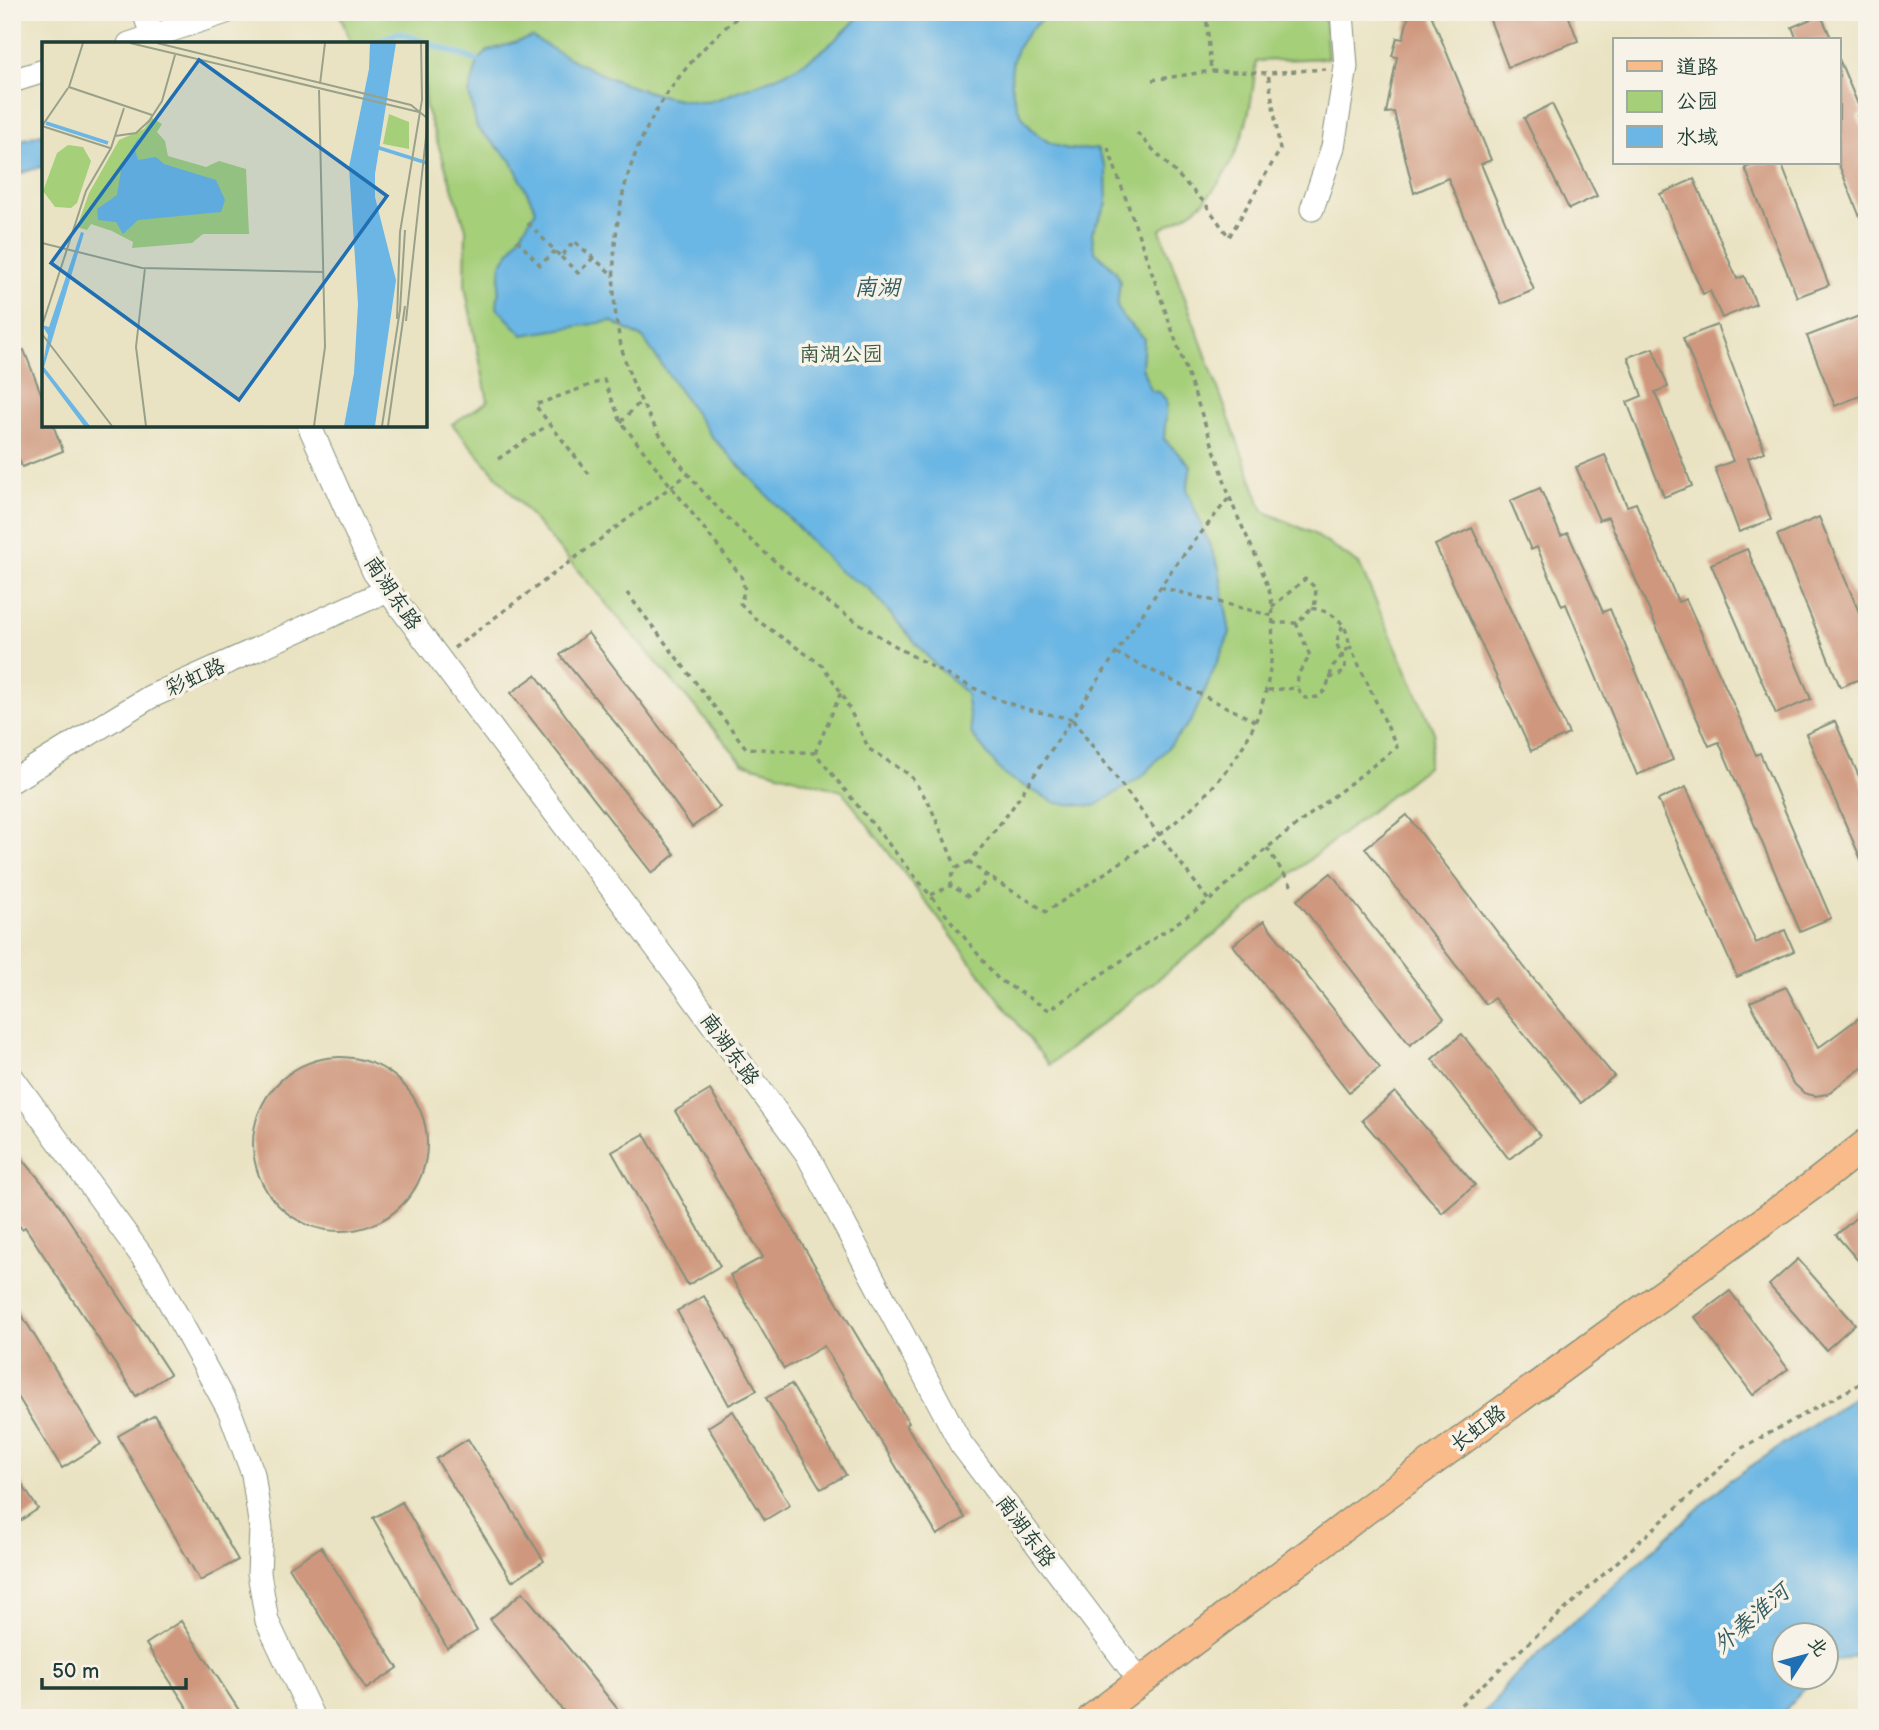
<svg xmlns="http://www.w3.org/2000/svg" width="1879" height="1730" font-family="'Balsamiq Sans','LXGW WenKai TC',sans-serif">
  <rect width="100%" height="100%" fill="#f7f3e8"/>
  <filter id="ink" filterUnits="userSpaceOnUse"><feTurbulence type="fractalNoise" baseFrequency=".0143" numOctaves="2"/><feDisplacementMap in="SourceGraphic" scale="14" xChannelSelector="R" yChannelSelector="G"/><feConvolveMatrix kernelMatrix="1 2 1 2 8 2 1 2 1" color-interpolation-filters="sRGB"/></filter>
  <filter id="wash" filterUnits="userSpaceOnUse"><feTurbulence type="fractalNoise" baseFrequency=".00686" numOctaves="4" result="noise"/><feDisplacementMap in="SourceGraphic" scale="28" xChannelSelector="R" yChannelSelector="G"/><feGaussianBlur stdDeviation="1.57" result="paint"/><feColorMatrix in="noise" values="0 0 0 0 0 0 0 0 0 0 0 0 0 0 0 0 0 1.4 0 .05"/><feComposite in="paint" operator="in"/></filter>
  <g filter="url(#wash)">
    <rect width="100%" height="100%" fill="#eae3c3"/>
    <path fill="#a6cf7a" stroke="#628657" stroke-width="2" d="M339,12H1324L1328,58L1256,61C1252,113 1241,160 1205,200C1194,212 1174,221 1160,230L1263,511L1312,533L1359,564L1434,732L1427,767L1049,1065L842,791L743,763L452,424L488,401L465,287L466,229L425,105V44H351Z"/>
    <g fill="#6bb6e4" stroke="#457a8c" stroke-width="2">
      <path d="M863,12H1052C1038,22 1026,32 1018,47C999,85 1022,138 1064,148C1074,151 1087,149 1097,148L1106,168L1107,204L1092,232L1094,250L1116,271L1120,282L1117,306L1123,318L1144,338L1142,367L1150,390L1160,393L1167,401L1164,439L1191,466L1187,490L1219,568L1230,633L1192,720L1144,775L1095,806L1056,803L1005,776L972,735L966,693L933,663L868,588L840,572L711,436L643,338L611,321L523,335L497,308L501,265L536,210L511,160L477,128L469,94L478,61L488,51L532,37C584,68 640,97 702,102C713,103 727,95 738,91C793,73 824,56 863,12Z"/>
      <path d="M44,133V166L12,176V143Z"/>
      <path d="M1867,1389V1652L1827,1664L1826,1636H1784V1678H1814L1778,1718H1478L1497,1700L1506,1684L1727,1482Z"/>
    </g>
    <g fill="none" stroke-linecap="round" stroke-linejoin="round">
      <path stroke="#6bb6e4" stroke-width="6" d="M369,44L399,33L478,61"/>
    </g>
    <g id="blocks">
      <g fill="#cf987e">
        <path d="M1415,12H1430L1491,160L1481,164L1534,290L1501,304L1448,178L1414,193L1394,112L1386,113L1397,57L1392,56L1397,38L1403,39L1409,14Z"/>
        <path d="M1487,12H1567L1578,41L1508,67Z"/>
        <path d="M1821,15L1832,40H1797L1792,27Z"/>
        <path d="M1839,59L1862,114L1857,116L1867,141L1866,232L1839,165Z"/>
        <path d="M1552,104L1597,196L1569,209L1524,118Z"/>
        <path d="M1758,163H1781L1829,285L1797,297L1745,168Z"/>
        <path d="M1694,179L1737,279L1744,276L1756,304L1722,318L1710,291L1703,294L1660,194Z"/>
        <path d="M1867,313V393L1835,406L1807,336Z"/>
        <path d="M1717,325L1765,452L1748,458L1771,520L1739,532L1715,468L1733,461L1683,338Z"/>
        <path d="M1653,348L1668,387L1655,392L1692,486L1664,497L1627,402L1642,396L1628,357Z"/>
        <path d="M24,350L44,401V425H53L63,451L22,467L12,443V355Z"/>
        <path d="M1605,455L1627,506L1636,503L1678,602L1686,599L1756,755L1760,753L1831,918L1800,931L1719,742L1709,746L1608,517L1599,520L1576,467Z"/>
        <path d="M1540,488L1561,536L1568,533L1603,612L1610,609L1673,760L1637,775L1566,604L1562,606L1537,547L1531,550L1510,501Z"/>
        <path d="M1819,517L1867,631V676L1840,687L1777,535Z"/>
        <path d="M1472,528L1569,734L1531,751L1435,545Z"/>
        <path d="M1747,549L1811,699L1776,714L1711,564Z"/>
        <path d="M588,633L720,807L692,827L631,742L560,655Z"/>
        <path d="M536,675L597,758L675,854L652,873L511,693Z"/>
        <path d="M1835,721L1867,795V873L1806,734Z"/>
        <path d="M1686,787L1756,943L1785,930L1794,951L1737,977L1658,800Z"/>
        <path d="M1407,815L1528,972L1614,1076L1581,1103L1494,998L1486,1004L1365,848Z"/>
        <path d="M1331,873L1444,1018L1410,1045L1297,900Z"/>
        <path d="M1264,921L1380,1068L1349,1092L1233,945Z"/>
        <path d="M1786,987L1818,1048L1867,1012V1064L1827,1094L1815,1096L1804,1093L1792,1082L1750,1002Z"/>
        <path d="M1462,1034L1540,1136L1509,1159L1432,1059Z"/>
        <circle cx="340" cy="1144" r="87"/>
        <path d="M710,1090L909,1423L906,1425L965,1518L937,1535L824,1346L784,1369L730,1275L763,1257L675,1111Z"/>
        <path d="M1395,1092L1475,1185L1442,1213L1362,1120Z"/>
        <path d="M644,1134L720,1266L688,1285L612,1152Z"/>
        <path d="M12,1146L54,1197L170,1374L136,1396L25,1227L22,1229L12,1217Z"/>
        <path d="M1867,1208V1271L1836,1235Z"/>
        <path d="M1798,1259L1855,1324L1826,1350L1769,1285Z"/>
        <path d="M1730,1291L1788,1369L1753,1395L1695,1317Z"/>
        <path d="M704,1296L757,1390L729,1405L677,1311Z"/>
        <path d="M12,1299L101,1444L62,1468L12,1387Z"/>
        <path d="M791,1384L846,1475L821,1489L766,1398Z"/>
        <path d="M733,1411L790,1505L765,1520L708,1427Z"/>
        <path d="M155,1415L238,1560L200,1581L118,1436Z"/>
        <path d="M468,1439L544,1561L512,1581L436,1459Z"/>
        <path d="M12,1469L38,1509L12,1526Z"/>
        <path d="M402,1502L477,1631L447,1648L373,1518Z"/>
        <path d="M321,1547L398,1668L366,1689L289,1567Z"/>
        <path d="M523,1592L625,1718H569L490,1619Z"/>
        <path d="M181,1621L244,1718H194L146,1644Z"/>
      </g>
    </g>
  </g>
  <g filter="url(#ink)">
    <use href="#blocks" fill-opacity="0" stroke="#84907c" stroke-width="2"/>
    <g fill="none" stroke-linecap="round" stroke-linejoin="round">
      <defs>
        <g id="minor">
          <path d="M144,12L155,44"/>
          <path d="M129,44L226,12"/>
          <path d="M12,81L44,71"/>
          <path d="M1312,209L1333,147L1346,67L1342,12"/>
          <path d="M309,425L374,572L673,970L807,1154L961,1444L1140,1681"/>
          <path d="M12,781L150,697L388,590"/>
          <path d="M12,1077L152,1270L230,1412L253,1474L261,1529L259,1573L267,1621L313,1718"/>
        </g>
        <path id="major" d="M1092,1718L1366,1510L1816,1183L1867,1143"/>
      </defs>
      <use href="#minor" stroke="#84907c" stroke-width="25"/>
      <use href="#major" stroke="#84907c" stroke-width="31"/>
      <g stroke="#84907c" stroke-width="3.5" stroke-dasharray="5 5" stroke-linecap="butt">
        <path d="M744,12C680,62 632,132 619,214C611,261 611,314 625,360C670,510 863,640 1000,700C1022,709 1048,714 1072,719L1174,567L1228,499"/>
        <path d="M1206,12L1211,71"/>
        <path d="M1152,80L1211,71L1268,73L1326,69"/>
        <path d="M1137,133L1204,202L1229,237L1280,150L1268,73"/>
        <path d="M1108,148L1222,472C1232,514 1256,549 1269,590C1275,609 1272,630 1272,649C1265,784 1146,844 1046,912C1021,894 993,883 970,862L1010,811L1072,719L1209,901"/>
        <path d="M528,223L561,257L574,241L614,276"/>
        <path d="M517,240L540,265L555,251"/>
        <path d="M561,257L578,273L593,258"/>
        <path d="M621,422L641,401"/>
        <path d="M498,459L548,425"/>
        <path d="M589,474L535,405L604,380L621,422L741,576L745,590L740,603L758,621L822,665L841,692L869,749L910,775L929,803L956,867"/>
        <path d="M1160,587L1273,616"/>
        <path d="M627,593L746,748L815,753L998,979L1049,1010L1209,901L1267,848L1397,747L1350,646"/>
        <path d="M1272,607L1305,579L1316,588L1315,603L1298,623H1273"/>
        <path d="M1296,623L1310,656L1298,674L1297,687"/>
        <path d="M454,648L688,474"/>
        <path d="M1116,653L1257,722"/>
        <path d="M1329,678C1355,673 1344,660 1336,643L1343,624"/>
        <path d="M1268,690L1297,688L1305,698L1319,697L1326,689L1333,666L1349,647C1349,623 1333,611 1310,608"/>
        <path d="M815,753L841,692"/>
        <path d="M1267,848L1293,888"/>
        <path d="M970,862C957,866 950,871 951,886L968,896L983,885L985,875"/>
        <path d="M931,895L951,886"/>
        <path d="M1446,1718L1742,1448L1867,1380"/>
      </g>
      <use href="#minor" stroke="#fff" stroke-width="23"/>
      <use href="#major" stroke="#fabb8b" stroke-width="28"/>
    </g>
  </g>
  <g text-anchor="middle" stroke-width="7" stroke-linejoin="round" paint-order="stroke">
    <g font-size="21" fill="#3a5a42" stroke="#f7f3e8">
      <text x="841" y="361">南湖公园</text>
    </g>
    <g font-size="21" fill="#1f3d34" stroke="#f7f3e8">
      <text transform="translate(393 593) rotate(56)" y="7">南湖东路</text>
      <text transform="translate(195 677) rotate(-24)" y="7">彩虹路</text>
      <text transform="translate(730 1049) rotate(54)" y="7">南湖东路</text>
      <text transform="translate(1478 1428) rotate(-36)" y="7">长虹路</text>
      <text transform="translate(1026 1531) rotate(53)" y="7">南湖东路</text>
    </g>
    <g font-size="23" font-style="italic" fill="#325b60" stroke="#f7f3e8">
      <text x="877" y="295">南湖</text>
      <text transform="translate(1751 1618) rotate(-41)" y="8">外秦淮河</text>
    </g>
  </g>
  <g transform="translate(42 42)">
    <rect width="385" height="385" fill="#eae3c3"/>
    <path d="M347,72L367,80V107L341,102ZM110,76L120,82L115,90L123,99L126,114L164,125L177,119L204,127L207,192H161L150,201L90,206L91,200L70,189L49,182L45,188L35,185L47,151L77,98L102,87ZM26,103L41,105L49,119L35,161L29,166L13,165L1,149L15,111Z" fill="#a6cf7a"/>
    <path d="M328,1H354L333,132V155L354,238L333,384H302L312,331L316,262L307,125L327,27ZM97,95L93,108L96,118L114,115L122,122L174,138L183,158L179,170L96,178L81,192L74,180L56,178L55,167L75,153L80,122ZM39,190L42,191L2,325L48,384H42L0,328L6,293L0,283L7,285Z" fill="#6bb6e4"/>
    <path fill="none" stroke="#6bb6e4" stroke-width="3.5" d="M4,81L66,101M331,104L385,121"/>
    <path fill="none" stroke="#99a18a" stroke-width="2" d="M41,1L27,45L110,73M88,1L377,70M115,1L369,63L385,76M278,42L283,1M0,84L68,106M0,84L26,46M73,94L94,91L107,79L120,59L133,13M0,201L100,226L281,230M103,226L94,305L104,384M355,277L358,190L380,58L379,1M364,279L385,86M0,284L44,149L69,106L82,66M0,292L70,384M272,384L283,305L277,48M340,384L358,268L363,188M346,384L363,264"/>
    <path fill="#1f6fb2" fill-opacity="0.15" stroke="#1f6fb2" stroke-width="3.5" d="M157,18L345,154L197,358L9,221Z"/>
    <rect width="385" height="385" fill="none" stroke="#1f3d34" stroke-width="3.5"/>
  </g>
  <rect width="1879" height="1730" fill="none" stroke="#f7f3e8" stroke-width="42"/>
  <rect x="1613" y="38" width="228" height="126" fill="#f7f3e8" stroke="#a1aaa0" stroke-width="2"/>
  <rect x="1627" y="61" width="35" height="10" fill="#fabb8b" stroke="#a1aaa0" stroke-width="2"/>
  <text x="1676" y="74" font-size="21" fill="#1f3d34">道路</text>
  <rect x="1627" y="91" width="35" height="21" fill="#a6cf7a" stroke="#a1aaa0" stroke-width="2"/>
  <text x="1676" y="108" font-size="21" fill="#1f3d34">公园</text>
  <rect x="1627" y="126" width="35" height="21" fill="#6bb6e4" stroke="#a1aaa0" stroke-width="2"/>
  <text x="1676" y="144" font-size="21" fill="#1f3d34">水域</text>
  <g transform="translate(1805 1656) rotate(54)"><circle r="33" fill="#f7f3e8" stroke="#a1aaa0" stroke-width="2"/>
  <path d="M0-5L12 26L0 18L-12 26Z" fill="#1f6fb2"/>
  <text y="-10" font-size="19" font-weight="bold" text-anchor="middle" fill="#1f3d34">北</text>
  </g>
  <path d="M42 1678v10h144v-10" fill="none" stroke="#1f3d34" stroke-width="3.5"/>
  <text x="52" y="1678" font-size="21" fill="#1f3d34" stroke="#f7f3e8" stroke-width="5" paint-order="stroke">50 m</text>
</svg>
